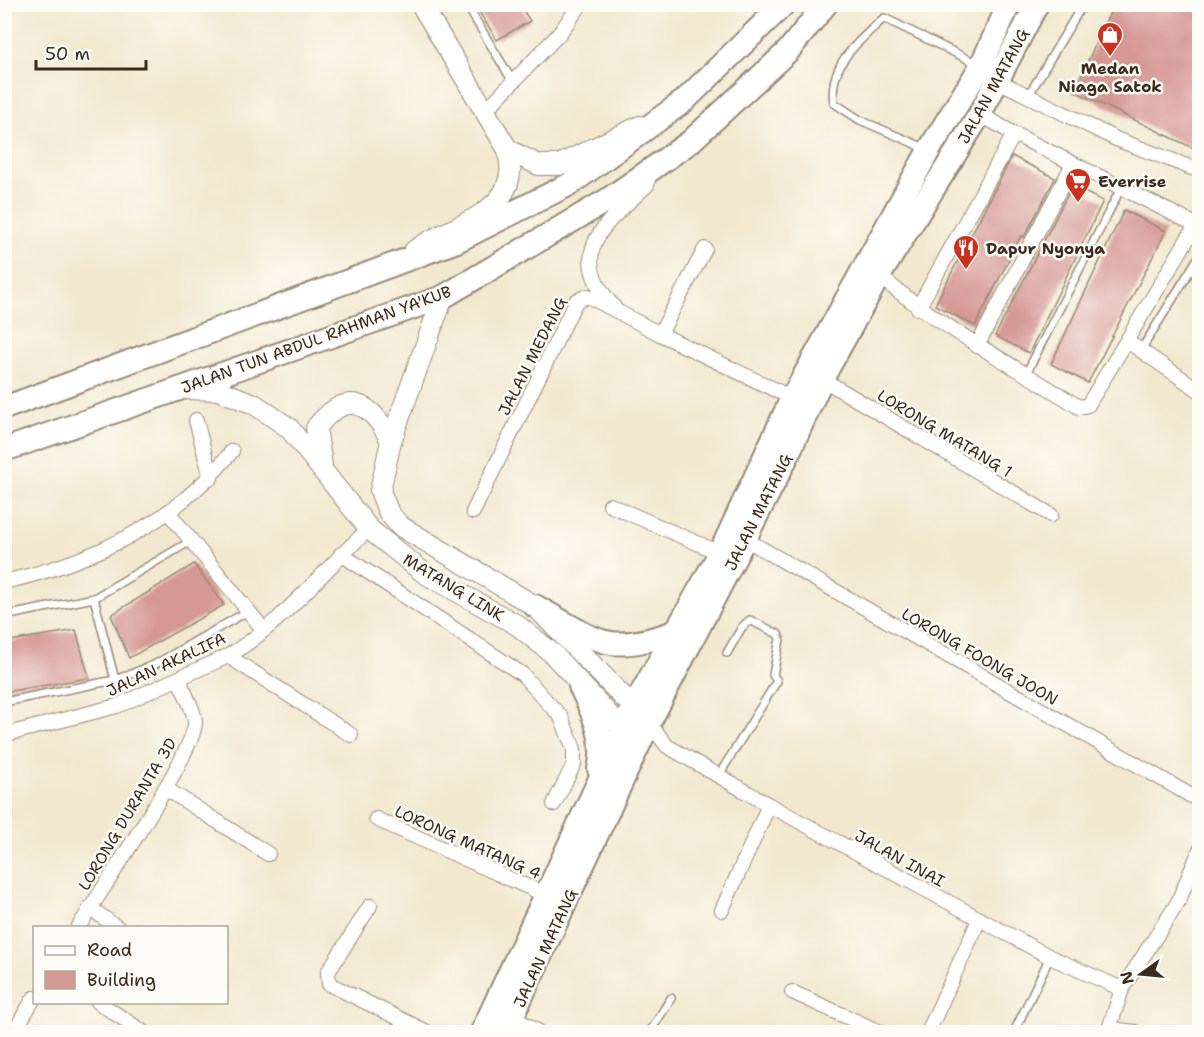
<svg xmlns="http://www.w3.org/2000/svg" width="1204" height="1037" font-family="'Shantell Sans',sans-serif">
  <rect width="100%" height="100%" fill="#fdfcf7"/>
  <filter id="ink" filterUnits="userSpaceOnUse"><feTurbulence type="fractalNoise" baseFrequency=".0167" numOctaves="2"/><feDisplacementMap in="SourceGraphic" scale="12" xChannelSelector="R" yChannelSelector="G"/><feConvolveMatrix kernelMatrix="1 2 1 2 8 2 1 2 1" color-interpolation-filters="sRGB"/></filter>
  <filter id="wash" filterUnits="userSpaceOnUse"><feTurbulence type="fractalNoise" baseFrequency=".008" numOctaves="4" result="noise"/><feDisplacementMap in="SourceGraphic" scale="24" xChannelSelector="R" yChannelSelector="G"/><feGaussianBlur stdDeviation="1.35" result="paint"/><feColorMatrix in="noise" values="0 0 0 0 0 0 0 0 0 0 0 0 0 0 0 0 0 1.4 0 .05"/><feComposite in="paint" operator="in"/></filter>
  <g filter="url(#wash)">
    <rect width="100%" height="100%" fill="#f2e8cf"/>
    <g id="blocks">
      <g fill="#d69894">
        <path d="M474,4H519L530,21L497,40Z"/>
        <path d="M1114,4H1184L1200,13V133L1193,148L1074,91Z"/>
        <path d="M1012,156L1055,178L1024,237L1021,236L975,326L935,305Z"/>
        <path d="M1072,186L1103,201L1029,353L995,336Z"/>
        <path d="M1124,210L1166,231L1088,383L1051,364Z"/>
        <path d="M194,564L224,605L129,658L111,615Z"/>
        <path d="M76,630L89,678L4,692V642Z"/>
      </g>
    </g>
  </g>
  <g filter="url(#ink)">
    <use href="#blocks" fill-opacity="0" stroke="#968976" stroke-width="1.5"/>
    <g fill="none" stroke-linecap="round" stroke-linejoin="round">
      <defs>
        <g id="lane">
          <path d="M466,4L513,82"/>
          <path d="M1194,4L1200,7"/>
          <path d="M1028,96L1083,4"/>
          <path d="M927,149L860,120L834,103C828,64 858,42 884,18L978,64"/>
          <path d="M1141,350L1200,255"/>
          <path d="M1026,374L1121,188"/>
          <path d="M94,598L115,680"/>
          <path d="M4,616L94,598L191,541"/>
          <path d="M4,702L115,680L154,665L248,611"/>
          <path d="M719,775L777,681L773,675L780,639L778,634L750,620L742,627L727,653"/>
          <path d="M650,1032L671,998"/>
          <path d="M1014,1032L1050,957"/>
        </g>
        <g id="street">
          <path d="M998,81L1116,139L1200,171"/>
          <path d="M485,111L558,35L581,4"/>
          <path d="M879,276C941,327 1011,364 1079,407L1088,405L1196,225L1014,134L980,114"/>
          <path d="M614,307C563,251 607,223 647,185L649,175"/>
          <path d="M918,308L1014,134"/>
          <path d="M660,334L705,249"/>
          <path d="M1127,341L1200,391"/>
          <path d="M977,346L1073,164"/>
          <path d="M822,379L1051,515"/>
          <path d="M196,420L211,478"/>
          <path d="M610,505L720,553"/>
          <path d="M168,512L263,629"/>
          <path d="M473,512L576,301L588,296L660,334L792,398"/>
          <path d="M745,539L1200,801"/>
          <path d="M341,554L522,674L561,717L574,749V764L554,804"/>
          <path d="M4,582C92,562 176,522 232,451"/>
          <path d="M228,656L351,735"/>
          <path d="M649,723L667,746L769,805L1050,957L1122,989"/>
          <path d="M4,735L117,706L228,656C282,624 322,571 369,529"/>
          <path d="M165,788L268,854"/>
          <path d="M376,819L546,895"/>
          <path d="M370,906L328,972L329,984L427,1032"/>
          <path d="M90,908L118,928"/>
          <path d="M722,910L769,805"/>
          <path d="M78,928C99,893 194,754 195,723C195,711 184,692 179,680"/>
          <path d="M792,992L880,1032"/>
          <path d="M98,1002L143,1032"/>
          <path d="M513,1017L539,1032"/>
          <path d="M1110,1029L1135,1032"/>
          <path d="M14,1032L34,998"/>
          <path d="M928,1032L979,920"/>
          <path d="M1108,1032L1122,989L1177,904L1200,850"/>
        </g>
        <g id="secondary">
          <path d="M508,150L539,165H559L640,126"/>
          <path d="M414,251C444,227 505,219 510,173C511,166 509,157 508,150L421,4"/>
          <path d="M443,297L391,441L380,491L389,513L400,526L535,606L644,718"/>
          <path d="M185,389L218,390L254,404L289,428L369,529L424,573L517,625L552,653L632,740"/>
          <path d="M322,465L316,428C347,388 371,402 391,441"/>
        </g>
        <g id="primary">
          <path d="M4,408L457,241L570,184L684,101L784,4"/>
          <path d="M4,450L443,297L609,199L690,142L788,51L826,4"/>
          <path d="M535,606C596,640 606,657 677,631"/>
          <path d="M580,686C592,711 607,740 599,769"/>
          <path d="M482,1032L633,708L720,553L792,398L929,150L981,66L1009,4"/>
          <path d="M505,1032L649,723L783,465L822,379L879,276L980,114L1037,4"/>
        </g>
      </defs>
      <use href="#lane" stroke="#968976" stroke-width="10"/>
      <use href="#street" stroke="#968976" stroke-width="16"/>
      <use href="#secondary" stroke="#968976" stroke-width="22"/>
      <use href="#primary" stroke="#968976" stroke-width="26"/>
      <use href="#lane" stroke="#fff" stroke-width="7"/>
      <use href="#street" stroke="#fff" stroke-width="14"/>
      <use href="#secondary" stroke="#fff" stroke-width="20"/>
      <use href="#primary" stroke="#fff" stroke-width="22"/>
    </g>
  </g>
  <defs>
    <symbol id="shop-pin" viewBox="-11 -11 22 30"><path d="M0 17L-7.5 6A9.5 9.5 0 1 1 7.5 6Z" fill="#c8321e" stroke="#fdfcf7"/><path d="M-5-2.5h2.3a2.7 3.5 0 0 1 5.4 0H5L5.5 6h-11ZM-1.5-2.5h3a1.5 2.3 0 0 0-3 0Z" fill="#fff"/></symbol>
    <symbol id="supermarket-pin" viewBox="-11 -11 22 30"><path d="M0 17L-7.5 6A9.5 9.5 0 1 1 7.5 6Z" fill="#c8321e" stroke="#fdfcf7"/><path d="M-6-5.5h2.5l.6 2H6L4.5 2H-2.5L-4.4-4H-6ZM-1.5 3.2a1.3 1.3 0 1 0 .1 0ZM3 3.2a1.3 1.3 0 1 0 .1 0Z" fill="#fff"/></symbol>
    <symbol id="restaurant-pin" viewBox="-11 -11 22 30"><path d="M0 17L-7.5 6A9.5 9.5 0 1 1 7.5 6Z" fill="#c8321e" stroke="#fdfcf7"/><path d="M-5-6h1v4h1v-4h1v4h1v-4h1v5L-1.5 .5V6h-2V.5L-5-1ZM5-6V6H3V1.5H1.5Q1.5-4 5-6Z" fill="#fff"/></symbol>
  </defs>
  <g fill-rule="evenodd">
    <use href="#shop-pin" x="1095" y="20" width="30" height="40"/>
    <use href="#supermarket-pin" x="1063" y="166" width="30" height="40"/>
    <use href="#restaurant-pin" x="951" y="233" width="30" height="40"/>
  </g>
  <g text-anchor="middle" stroke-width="5" stroke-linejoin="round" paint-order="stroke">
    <g font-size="16" font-weight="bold" fill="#3b2a1e" stroke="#fdfcf7" text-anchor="start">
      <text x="1110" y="74" text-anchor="middle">Medan<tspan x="1110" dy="18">Niaga Satok</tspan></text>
      <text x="1098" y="187">Everrise</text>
      <text x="986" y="254">Dapur Nyonya</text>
    </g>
    <g font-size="16" fill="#3b2a1e" stroke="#fdfcf7">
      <text transform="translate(993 86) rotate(-61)" y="6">JALAN MATANG</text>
      <text transform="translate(316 339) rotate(-20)" y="6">JALAN TUN ABDUL RAHMAN YA'KUB</text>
      <text transform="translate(532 356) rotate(-63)" y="6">JALAN MEDANG</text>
      <text transform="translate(945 433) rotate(31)" y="6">LORONG MATANG 1</text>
      <text transform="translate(758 512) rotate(-63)" y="6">JALAN MATANG</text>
      <text transform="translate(454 587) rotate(31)" y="6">MATANG LINK</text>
      <text transform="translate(980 656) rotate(30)" y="6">LORONG FOONG JOON</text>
      <text transform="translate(166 664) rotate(-25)" y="6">JALAN AKALIFA</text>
      <text transform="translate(127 814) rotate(-59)" y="6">LORONG DURANTA 3D</text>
      <text transform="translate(468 842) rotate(24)" y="6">LORONG MATANG 4</text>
      <text transform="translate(900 858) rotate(29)" y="6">JALAN INAI</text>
      <text transform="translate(545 948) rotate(-65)" y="6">JALAN MATANG</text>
    </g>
  </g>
  <rect width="1204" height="1037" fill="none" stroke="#fdfcf7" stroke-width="24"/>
  <rect x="33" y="926" width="195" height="78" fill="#fdfcf7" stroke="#afa8a0" stroke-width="1.5"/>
  <rect x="45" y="946" width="30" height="9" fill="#ffffff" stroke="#afa8a0" stroke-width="1.5"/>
  <text x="87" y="956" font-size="18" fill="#3b2a1e">Road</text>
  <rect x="45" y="971" width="30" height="18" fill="#d69894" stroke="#afa8a0" stroke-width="1.5"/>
  <text x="87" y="986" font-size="18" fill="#3b2a1e">Building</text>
  <g transform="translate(1141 974) rotate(255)" stroke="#fdfcf7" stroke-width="4.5" paint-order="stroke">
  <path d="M0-4.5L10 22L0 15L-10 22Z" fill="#3b2a1e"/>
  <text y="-9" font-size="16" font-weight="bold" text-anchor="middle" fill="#3b2a1e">N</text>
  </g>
  <path d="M36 60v9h110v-9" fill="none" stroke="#3b2a1e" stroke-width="3"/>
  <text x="45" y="60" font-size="18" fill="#3b2a1e" stroke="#fdfcf7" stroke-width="4.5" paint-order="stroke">50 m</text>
</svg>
